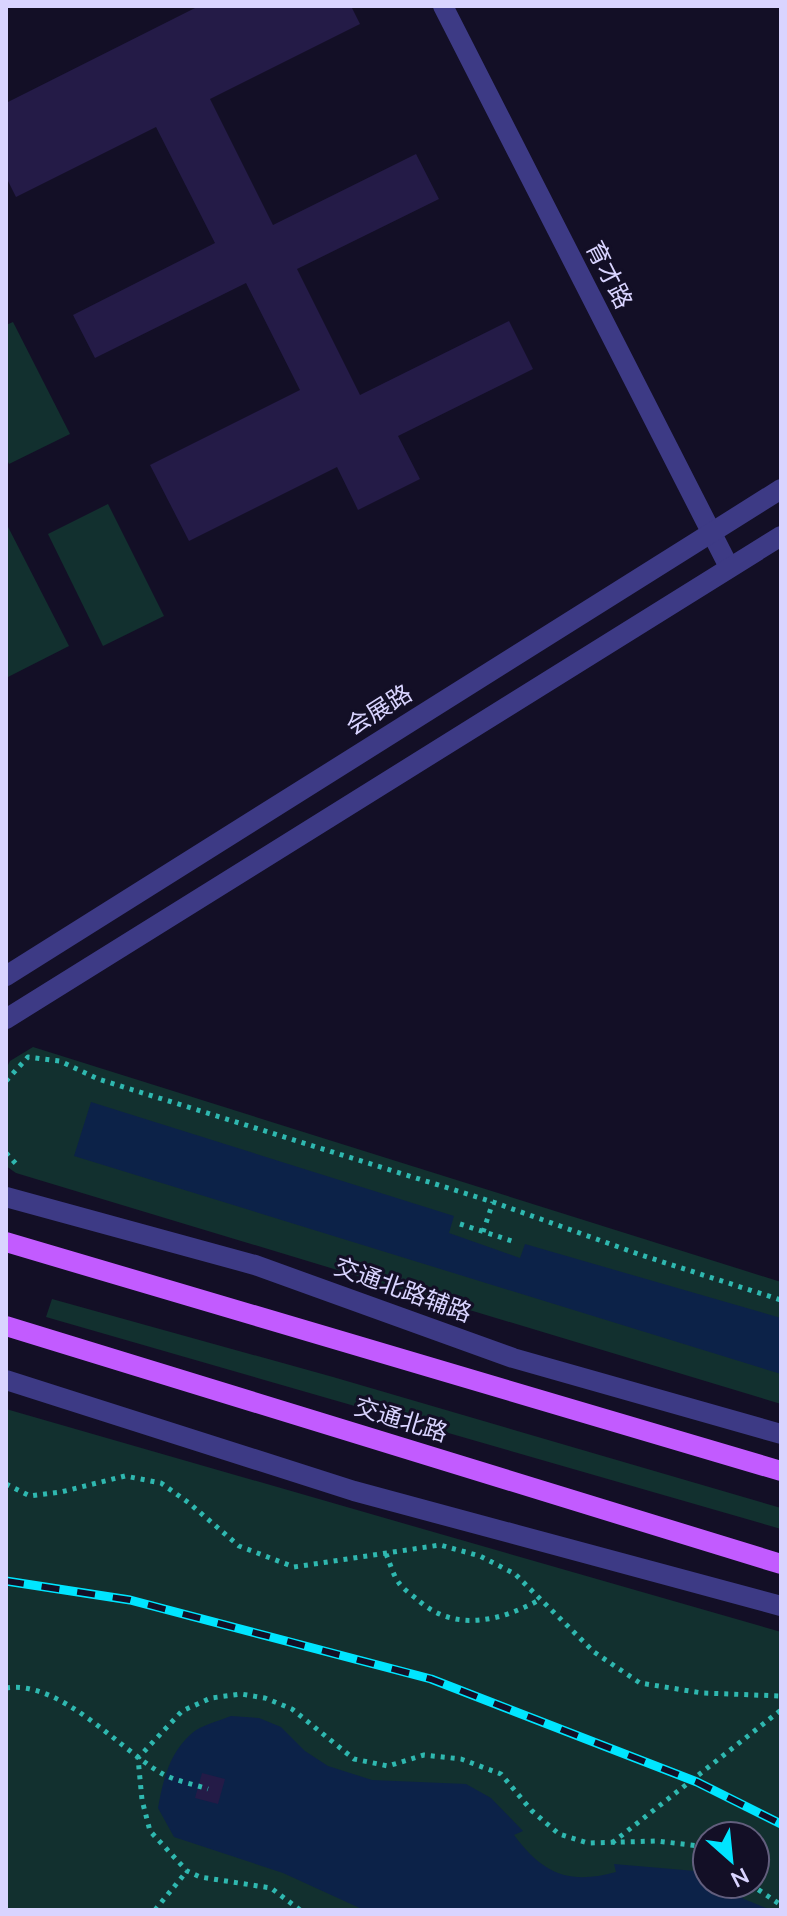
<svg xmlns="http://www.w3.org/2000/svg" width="787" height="1916" font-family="'Nunito Sans','Noto Sans SC',sans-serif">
  <rect width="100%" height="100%" fill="#130f26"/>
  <g fill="#12302f" fill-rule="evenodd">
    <path d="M13,322L70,434L9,464L6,458V325Z"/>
    <path d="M108,504L164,616L103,646L48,534Z"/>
    <path d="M6,523L69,646L6,678Z"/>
    <path d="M33,1047L781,1282V1404L16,1173L6,1166V1069L10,1061Z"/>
    <path d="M52,1299L333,1377L781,1508V1529L46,1317Z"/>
    <path d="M6,1409L781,1632V1910H6ZM707,1836H755V1884H707Z"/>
  </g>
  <g fill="#0c2248">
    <path d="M91,1102L454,1216L449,1233L520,1258L525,1244L781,1318V1374L74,1156Z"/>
    <path d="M231,1716L259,1718L281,1727L305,1751L328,1766L372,1780L466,1784L491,1798L523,1831L514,1835C543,1874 569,1885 616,1872L614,1864L707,1872V1884H724L744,1899L771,1910H364L283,1873L174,1837L158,1808C163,1780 169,1754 191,1734C201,1725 219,1721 231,1716Z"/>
  </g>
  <g fill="#241b47">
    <path d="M199,6H351L360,24L210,99L273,225L416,154L439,199L297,269L360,395L509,321L533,369L398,436L420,479L358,510L337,467L189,541L150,465L300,390L246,283L95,358L73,315L215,243L156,127L16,197L6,177V103Z"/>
    <path d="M202,1773L225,1779L218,1804L195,1798Z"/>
  </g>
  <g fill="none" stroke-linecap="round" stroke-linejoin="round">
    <g stroke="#2fb8b0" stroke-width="5" stroke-dasharray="4 6" stroke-linecap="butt">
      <path d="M6,1081L28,1057L60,1061L98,1079L493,1202L641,1255L781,1300"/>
      <path d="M6,1153L19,1167"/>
      <path d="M460,1224L515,1242"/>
      <path d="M483,1232L493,1202"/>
      <path d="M6,1484L30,1496L61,1492L125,1476L161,1483L189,1503L239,1546L294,1567L440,1545L480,1556L515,1574L594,1652L640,1683L702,1693L781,1696"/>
      <path d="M386,1554C390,1563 393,1575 399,1583C403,1589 412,1595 418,1600C455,1633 501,1621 541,1599"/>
      <path d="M6,1688C60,1680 117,1747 161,1773C175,1781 193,1784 208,1789"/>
      <path d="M612,1843L781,1710"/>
      <path d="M750,1884L781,1905"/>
      <path d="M155,1910L187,1871"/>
      <path d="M300,1910L271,1888L200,1877L187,1871L150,1831L142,1800L138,1758L182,1711L211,1698L241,1694L265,1698L292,1709L354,1759L388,1766L424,1755L461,1759L501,1774L532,1811L559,1834L588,1843L657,1841L707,1847"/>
    </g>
    <g stroke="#3d3a85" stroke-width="20">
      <path d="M443,6L729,567"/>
      <path d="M6,976L781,489"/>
      <path d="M6,1019L781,536"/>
      <path d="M6,1197L255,1265L513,1358L781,1434"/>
      <path d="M6,1380L354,1491L781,1606"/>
    </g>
    <g stroke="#c25bff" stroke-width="20">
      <path d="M6,1242L781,1471"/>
      <path d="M6,1326L781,1564"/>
    </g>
    <defs>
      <path id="rail" d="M6,1581L130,1600L431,1679L697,1782L781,1824"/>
    </defs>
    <use href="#rail" stroke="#00e5ff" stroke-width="9"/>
    <use href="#rail" stroke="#130f26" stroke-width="6" stroke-dasharray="18" stroke-linecap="butt"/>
  </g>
  <g text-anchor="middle" stroke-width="6" stroke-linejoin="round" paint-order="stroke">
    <g font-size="24" fill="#d9d4ff" stroke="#130f26">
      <text transform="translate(609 275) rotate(63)" y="8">育才路</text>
      <text transform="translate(379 710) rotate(-32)" y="8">会展路</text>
      <text transform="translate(403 1290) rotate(20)" y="8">交通北路辅路</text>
      <text transform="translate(401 1420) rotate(17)" y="8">交通北路</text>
    </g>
  </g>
  <rect width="787" height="1916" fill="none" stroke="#d9d4ff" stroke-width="16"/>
  <g transform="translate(731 1860) rotate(153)"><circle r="38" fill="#130f26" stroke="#625e7d" stroke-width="2"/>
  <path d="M0-6L14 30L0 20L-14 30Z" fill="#00e5ff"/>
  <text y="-12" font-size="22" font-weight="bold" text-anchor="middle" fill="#d9d4ff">N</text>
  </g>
</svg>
